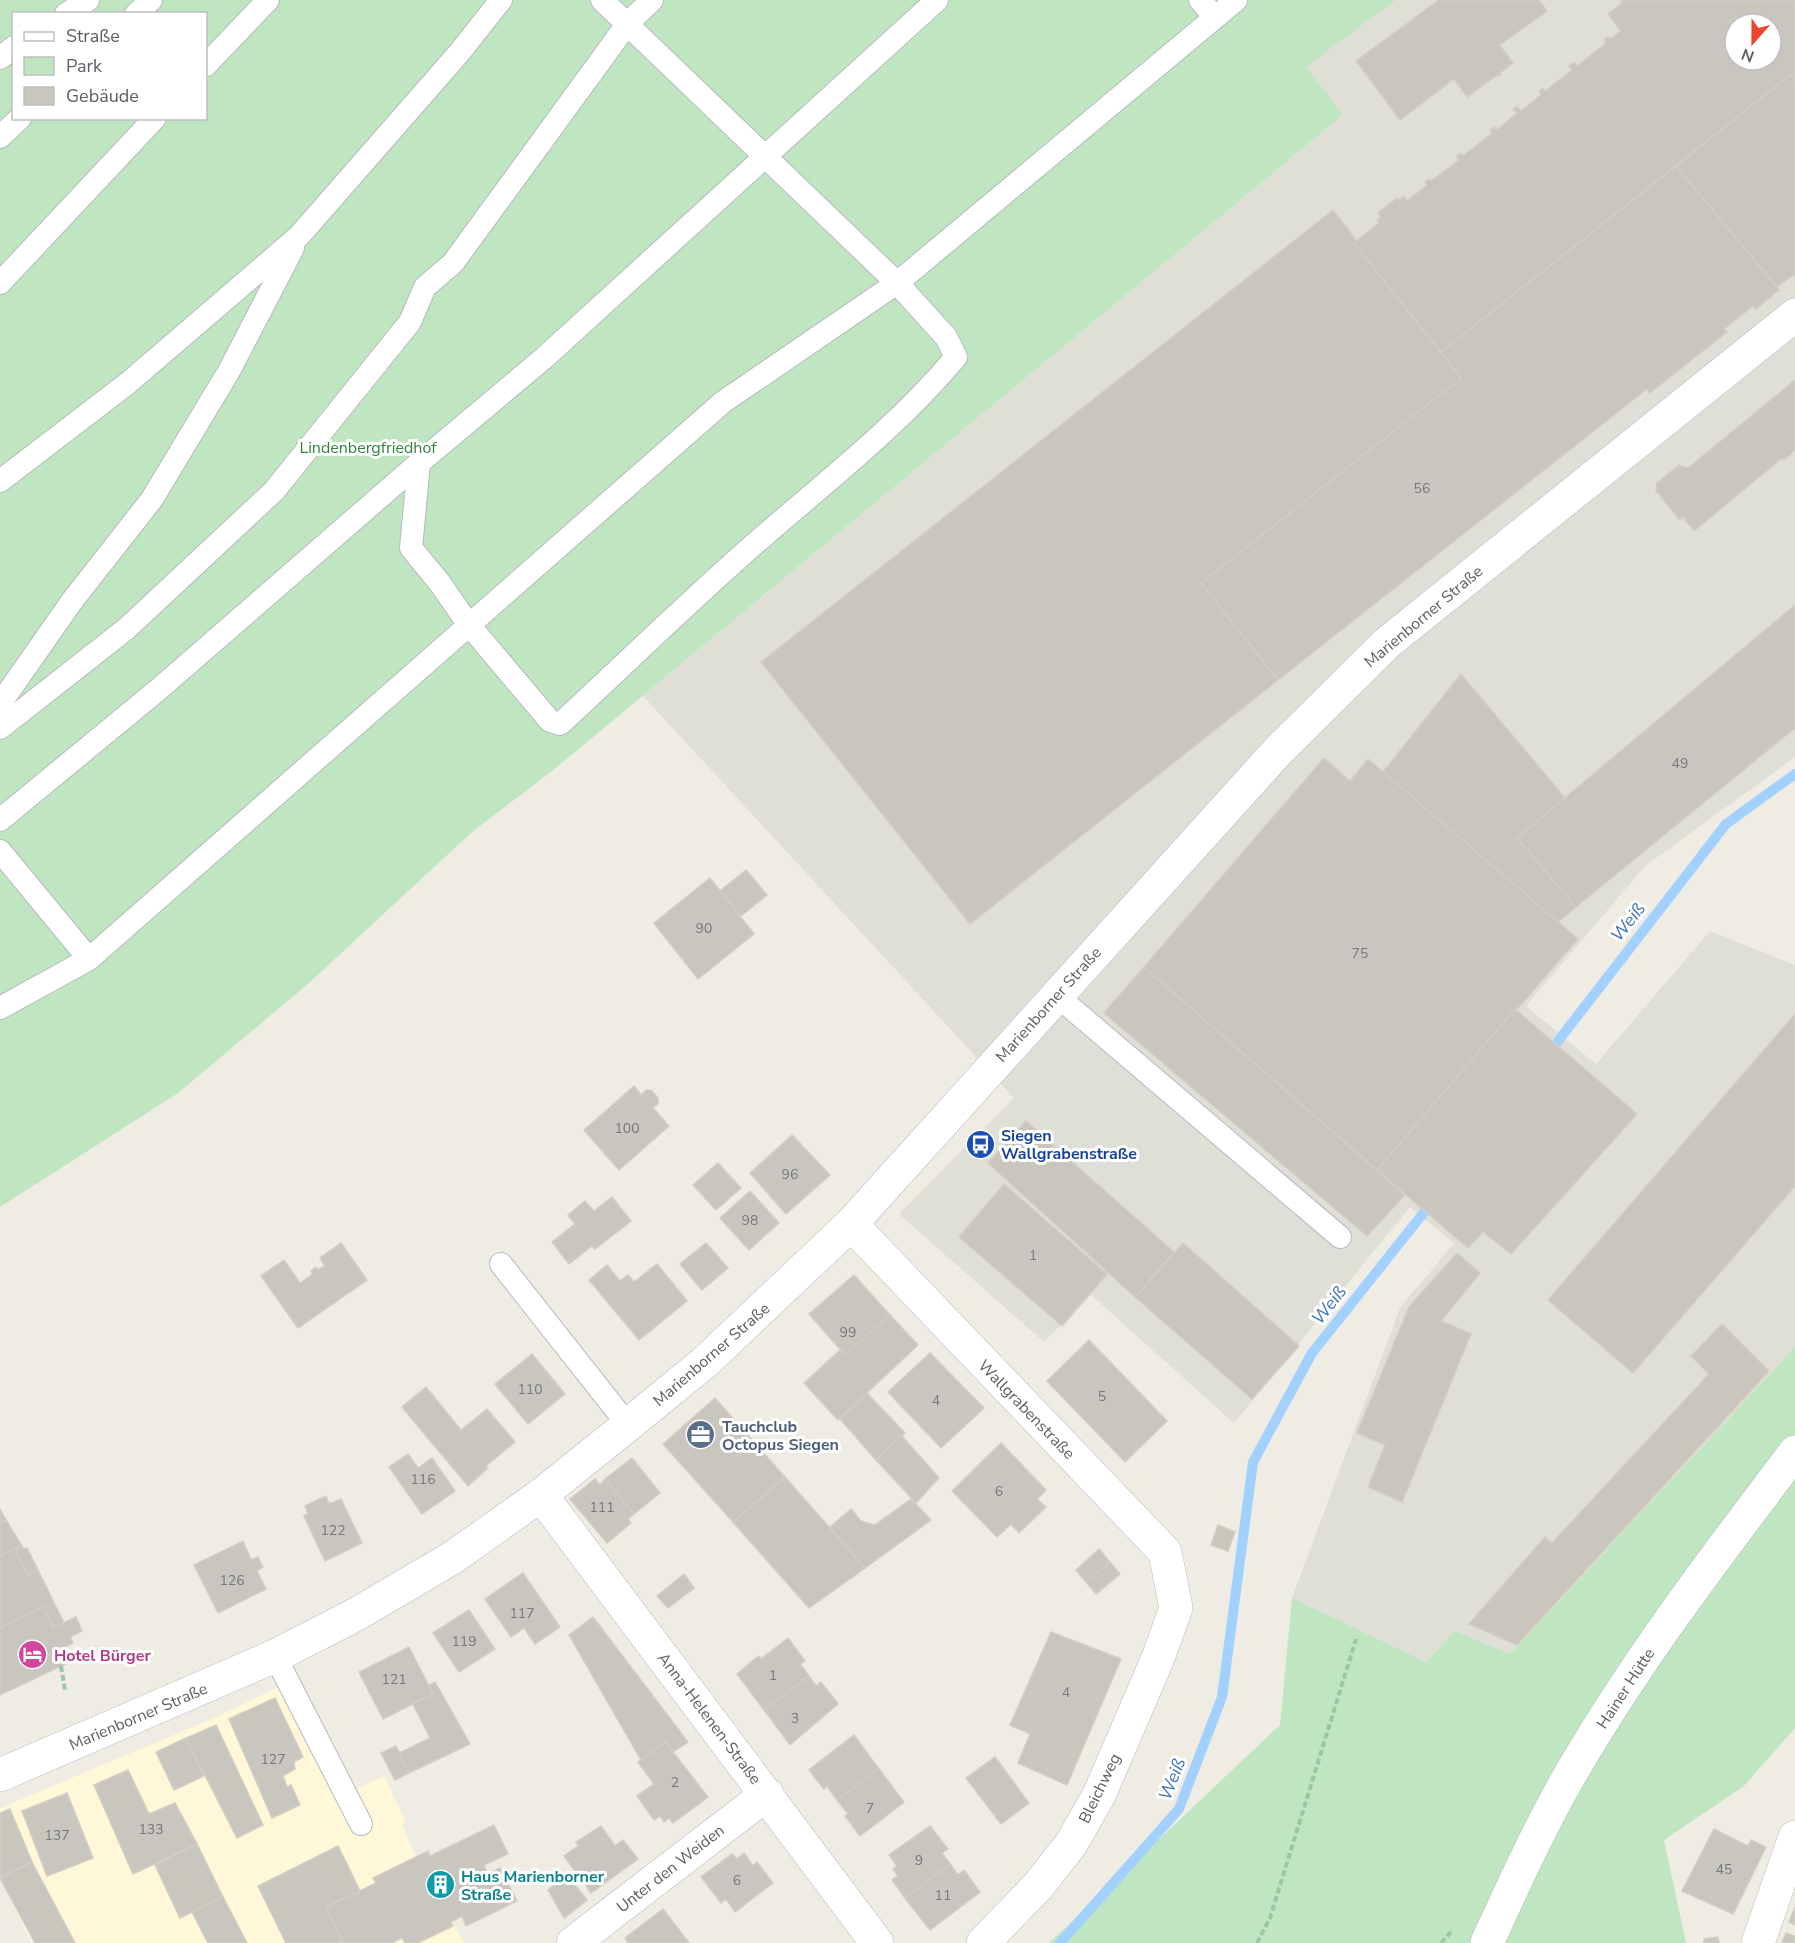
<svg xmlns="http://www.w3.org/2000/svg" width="1795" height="1943" font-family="'Nunito Sans',sans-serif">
  <rect width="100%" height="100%" fill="#eeece3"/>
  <path fill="#fef7d8" d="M293,1680L346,1794L384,1776L406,1822L402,1824L411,1847L465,1943H32L0,1878V1808L214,1718Z"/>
  <path fill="#dfded7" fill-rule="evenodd" d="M1396,0H1795V757L1645,866L1526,1006L1596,1064L1710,931L1795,965V1347L1510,1654L1455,1631L1426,1662L1292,1598L1400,1308L1454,1243L1410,1207L1234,1423L1091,1295L1044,1342L899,1214L1014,1098L643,696L1342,116L1306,67ZM1735,24H1771V60H1735Z"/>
  <g fill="#bfe6c1" fill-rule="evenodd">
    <path d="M0,0H1396L1306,67L1343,115L552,771L472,832L309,983L178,1093L0,1207ZM14,14H206V118H14Z"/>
    <path d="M1795,1347V1728L1744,1786L1664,1840L1686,1943H1049L1280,1725L1292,1598L1426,1662L1455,1631L1510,1654Z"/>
  </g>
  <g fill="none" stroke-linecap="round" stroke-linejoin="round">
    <g stroke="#a2d1ff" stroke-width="10">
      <path d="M1548,1054L1726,824L1795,774"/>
      <path d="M1060,1943L1179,1809L1222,1697L1253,1462L1312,1353L1433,1201"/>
    </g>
  </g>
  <g fill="#c9c6c0" stroke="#d3cec1" stroke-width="1.5" fill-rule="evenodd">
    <path d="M1439,0H1539L1547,11L1500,45L1513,63L1500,73L1501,76L1497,75L1467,97L1454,79L1400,120L1356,61Z"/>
    <path d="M1620,0H1795V81L1790,75L1441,352L1354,243L1379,223L1377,220L1381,217L1378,213L1397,198L1399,200L1404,196L1407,201L1427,185L1425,182L1429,179L1431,181L1459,160L1456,157L1461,153L1463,156L1492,133L1490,130L1495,127L1497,130L1517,113L1513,109L1517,106L1521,111L1541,95L1539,91L1543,88L1545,91L1572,70L1569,66L1574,62L1577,66L1606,43L1604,40L1608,37L1610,39L1621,31L1608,14L1622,3ZM1735,24H1771V60H1735Z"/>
    <path d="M1790,75L1795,81V276L1793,275L1777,287L1676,166Z"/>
    <path d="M1676,166L1779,290L1756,309L1753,306L1724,329L1727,332L1650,393L1647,389L1278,680L1201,583L1461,378L1440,353Z"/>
    <path d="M1333,210L1357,241L1354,243L1461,378L1201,583L1278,680L970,924L761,662Z"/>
    <path d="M1795,380V450L1784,460L1782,458L1694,531L1683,517L1680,520L1656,491L1657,483L1679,465L1688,468Z"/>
    <path d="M1795,605V728L1576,907L1517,838Z"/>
    <path d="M1461,674L1565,798L1517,838L1576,907L1558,922L1383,772Z"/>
    <path d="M1324,758L1350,781L1368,759L1578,939L1377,1170L1144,967Z"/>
    <path d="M746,870L767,895L741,916L720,891Z"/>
    <path d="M710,878L754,934L698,979L654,923Z"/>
    <path d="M1144,967L1405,1195L1367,1236L1104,1013Z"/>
    <path d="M1515,1009L1637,1114L1511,1254L1483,1232L1468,1248L1377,1170Z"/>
    <path d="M1795,1014V1186L1633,1373L1548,1300Z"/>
    <path d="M634,1086L641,1095L646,1090L652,1091L658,1098V1104L653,1108L669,1126L619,1170L584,1130Z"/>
    <path d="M1026,1121L1174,1252L1135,1297L988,1163Z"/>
    <path d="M792,1135L830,1175L786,1214L750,1173Z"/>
    <path d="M718,1163L741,1188L716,1210L693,1185Z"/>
    <path d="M1004,1184L1107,1274L1062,1326L959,1237Z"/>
    <path d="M750,1191L779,1223L749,1250L720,1218Z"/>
    <path d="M612,1197L631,1221L595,1249L592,1246L569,1264L552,1242L575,1224L568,1215L585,1201L594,1211Z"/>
    <path d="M341,1243L367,1280L298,1328L261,1276L284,1260L300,1283L313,1274L311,1271L316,1267L318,1270L325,1266L320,1258Z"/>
    <path d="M706,1243L728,1268L702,1290L680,1264Z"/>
    <path d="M1183,1243L1299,1346L1252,1399L1135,1297Z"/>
    <path d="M1457,1253L1480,1273L1441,1321L1471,1334L1402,1502L1368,1487L1385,1445L1357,1433L1409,1307Z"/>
    <path d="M657,1264L687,1301L639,1340L589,1280L607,1265L620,1281L628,1275L634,1282Z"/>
    <path d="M854,1275L890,1315L845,1355L809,1314Z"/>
    <path d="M890,1315L918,1345L838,1420L804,1383L840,1350L845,1355Z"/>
    <path d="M1722,1324L1769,1371L1517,1645L1469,1624L1545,1537L1552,1543L1709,1374L1691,1356Z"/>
    <path d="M1089,1340L1167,1421L1125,1462L1047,1381Z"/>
    <path d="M930,1353L984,1408L941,1448L888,1392Z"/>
    <path d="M532,1354L565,1394L528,1424L495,1384Z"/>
    <path d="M426,1387L461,1430L487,1409L515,1442L486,1466L488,1468L468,1486L402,1407Z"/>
    <path d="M867,1393L905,1433L876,1460L840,1419Z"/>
    <path d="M715,1398L785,1477L733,1522L663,1444Z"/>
    <path d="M901,1435L939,1478L916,1503L876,1460Z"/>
    <path d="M1001,1443L1046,1490L1037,1499L1046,1507L1019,1533L1011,1524L997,1537L952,1491Z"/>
    <path d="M408,1454L418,1468L432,1458L455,1491L422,1514L389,1467Z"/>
    <path d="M632,1458L660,1493L634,1514L605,1479Z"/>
    <path d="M785,1477L865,1568L809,1608L733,1522Z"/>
    <path d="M595,1479L600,1485L605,1479L634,1514L628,1519L631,1523L607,1543L570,1499Z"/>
    <path d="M326,1496L329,1504L341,1499L362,1543L325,1561L304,1516L308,1514L305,1506Z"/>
    <path d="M911,1499L931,1520L865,1568L830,1527L851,1509L861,1521L875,1525Z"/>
    <path d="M0,1509L6,1520L0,1523Z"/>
    <path d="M6,1520L22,1546L0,1556V1523Z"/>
    <path d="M1218,1525L1235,1532L1228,1551L1211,1545Z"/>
    <path d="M243,1541L251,1560L258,1557L263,1567L257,1571L266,1589L218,1613L194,1565Z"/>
    <path d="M22,1546L23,1549L27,1548L38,1570L28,1575L15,1549Z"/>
    <path d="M15,1549L28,1575L38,1570L64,1623L53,1628L44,1607L0,1628V1556Z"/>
    <path d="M1099,1549L1110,1562L1086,1582L1076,1570Z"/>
    <path d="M1110,1562L1120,1574L1096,1594L1086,1582Z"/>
    <path d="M523,1573L560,1627L535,1644L524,1628L511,1637L485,1599Z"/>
    <path d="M684,1574L694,1588L668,1608L657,1596Z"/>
    <path d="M44,1607L53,1628L76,1617L82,1631L70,1637L73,1643L63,1648L70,1662L0,1695V1628Z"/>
    <path d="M469,1610L495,1649L459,1672L433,1633Z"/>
    <path d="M593,1617L688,1742L673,1752L665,1742L641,1760L569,1635Z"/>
    <path d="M1051,1632L1121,1659L1067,1785L1018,1763L1030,1734L1010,1725Z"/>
    <path d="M788,1638L805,1661L800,1664L809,1676L764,1710L737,1674L751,1662L759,1656L761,1659Z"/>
    <path d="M409,1647L433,1694L383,1719L359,1672Z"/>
    <path d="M809,1676L816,1686L821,1682L838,1704L790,1745L764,1710Z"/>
    <path d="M435,1682L470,1744L409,1773L399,1753L430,1738L413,1704L433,1694L429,1685Z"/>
    <path d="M275,1698L303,1757L294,1762L295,1769L283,1776L287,1787L291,1785L300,1805L272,1818L229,1719Z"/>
    <path d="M216,1725L263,1825L237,1838L186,1738Z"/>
    <path d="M854,1735L879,1769L837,1800L827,1786L824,1789L809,1770Z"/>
    <path d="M186,1738L204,1776L174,1790L156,1752Z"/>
    <path d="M665,1742L708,1797L673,1823L669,1818L664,1822L660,1816L654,1820L637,1796L654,1784L638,1762Z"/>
    <path d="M396,1746L409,1773L395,1780L381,1753Z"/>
    <path d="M995,1757L1029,1803L1001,1824L966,1778Z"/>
    <path d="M879,1769L904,1802L860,1836L845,1816L848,1814L837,1800Z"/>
    <path d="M128,1770L149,1814L175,1803L197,1844L133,1874L94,1785Z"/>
    <path d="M67,1793L93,1858L47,1876L22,1811Z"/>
    <path d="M10,1809L32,1862L0,1878V1813Z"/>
    <path d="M494,1825L508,1854L484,1865L488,1874L500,1868L517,1901L466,1926L462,1916L451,1922L453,1926L418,1943H405L402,1938L392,1943H343L326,1907L376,1883L373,1878L428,1851L430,1856Z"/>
    <path d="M601,1826L615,1846L623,1840L638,1859L591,1893L564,1856L578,1846L576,1842Z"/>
    <path d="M930,1826L948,1849L942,1853L950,1864L905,1898L892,1880L898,1876L893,1869L897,1866L889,1855Z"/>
    <path d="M1714,1829L1748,1846L1751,1840L1766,1847L1733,1914L1682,1891Z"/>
    <path d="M197,1844L223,1897L180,1918L155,1865Z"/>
    <path d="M338,1846L360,1891L326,1907L343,1943H286L258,1886Z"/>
    <path d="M744,1853L753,1866L757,1862L773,1883L735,1912L726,1899L721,1903L701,1877L732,1854L737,1859Z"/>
    <path d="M32,1862L75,1943H35L0,1878Z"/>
    <path d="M950,1864L958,1875L964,1870L980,1892L930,1930L905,1898Z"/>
    <path d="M567,1875L587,1900L564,1918L548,1890Z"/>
    <path d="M223,1897L247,1943H208L192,1912Z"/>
    <path d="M1795,1907V1925L1789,1922Z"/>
    <path d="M663,1909L689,1943H628L625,1938Z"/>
    <path d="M1786,1933L1795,1936V1943H1782Z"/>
    <path d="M1718,1937L1719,1943H1704V1939Z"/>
  </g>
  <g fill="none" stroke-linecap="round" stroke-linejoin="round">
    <defs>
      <g id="lane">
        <path d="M1200,0L1215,17"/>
        <path d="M66,14L88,0"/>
        <path d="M136,14L151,0"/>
        <path d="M0,58L14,47"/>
        <path d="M206,65L268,0"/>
        <path d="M0,137L20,118"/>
        <path d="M0,283L155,118"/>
        <path d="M419,463L411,548L439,582L469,625L550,721L560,724C623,666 685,605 750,548C820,486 895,430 956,357L946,337L897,283L602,0"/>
        <path d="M0,481L128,383L299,236L459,53L501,0"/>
        <path d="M0,704L72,601L152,499L229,371L293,248"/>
        <path d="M0,728L126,629L274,491L410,322L425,287L453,263L628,23L652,0"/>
        <path d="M0,820L159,689L419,463L544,358L937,0"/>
        <path d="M0,851L89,959"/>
        <path d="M1056,995L1340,1237"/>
        <path d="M0,1008L89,959L723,402L897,283L1236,0"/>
        <path d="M501,1264L628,1425"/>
        <path d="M275,1656L361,1824"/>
      </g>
      <g id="street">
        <path d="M851,1224L1165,1552L1176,1608L1158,1658L1099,1795L1071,1844L1038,1886L983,1943"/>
        <path d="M541,1495L877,1943"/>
        <path d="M573,1943L767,1794"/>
        <path d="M1758,1943L1795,1837"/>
      </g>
      <g id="secondary">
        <path d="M0,1775L275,1656L355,1615L452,1558L541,1495L628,1425L705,1362L851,1224L1277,752L1387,643L1795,315"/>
        <path d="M1487,1943C1514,1884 1541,1824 1574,1768C1639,1657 1717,1555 1795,1452"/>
      </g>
    </defs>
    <use href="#lane" stroke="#b8babf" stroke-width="24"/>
    <use href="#street" stroke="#b8babf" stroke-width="34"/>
    <use href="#secondary" stroke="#b8bbc1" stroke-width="34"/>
    <g stroke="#98c7a8" stroke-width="4" stroke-dasharray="6 3" stroke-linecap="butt">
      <path d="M61,1666L65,1690"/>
      <path d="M1257,1943L1270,1918L1356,1639"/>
      <path d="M1441,1943L1452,1931"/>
    </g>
    <use href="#lane" stroke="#fff" stroke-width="22"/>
    <use href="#street" stroke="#fff" stroke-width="33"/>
    <use href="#secondary" stroke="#fff" stroke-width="33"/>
  </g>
  <defs>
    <symbol id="bus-disc" viewBox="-11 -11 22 22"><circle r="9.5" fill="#1a4fb4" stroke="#fff"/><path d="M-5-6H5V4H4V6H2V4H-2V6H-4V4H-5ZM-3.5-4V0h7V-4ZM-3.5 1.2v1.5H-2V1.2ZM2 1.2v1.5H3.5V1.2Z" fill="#fff"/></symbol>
    <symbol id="office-disc" viewBox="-11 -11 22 22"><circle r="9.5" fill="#5c6f8a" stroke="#fff"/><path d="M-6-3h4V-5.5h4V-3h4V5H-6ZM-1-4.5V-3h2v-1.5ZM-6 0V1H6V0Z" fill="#fff"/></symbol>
    <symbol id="hotel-disc" viewBox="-11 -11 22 22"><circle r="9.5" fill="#d1479c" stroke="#fff"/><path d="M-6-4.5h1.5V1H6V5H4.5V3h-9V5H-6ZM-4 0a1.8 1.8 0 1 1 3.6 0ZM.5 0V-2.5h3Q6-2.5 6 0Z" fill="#fff"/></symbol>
    <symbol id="building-disc" viewBox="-11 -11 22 22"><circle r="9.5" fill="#0f9aa8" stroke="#fff"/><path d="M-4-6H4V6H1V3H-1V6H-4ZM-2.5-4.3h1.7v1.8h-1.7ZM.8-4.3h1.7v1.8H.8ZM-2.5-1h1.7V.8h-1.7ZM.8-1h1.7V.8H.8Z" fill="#fff"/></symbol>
  </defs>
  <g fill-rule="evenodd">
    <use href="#bus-disc" x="964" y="1128" width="33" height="33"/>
    <use href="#office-disc" x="684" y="1418" width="33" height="33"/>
    <use href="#hotel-disc" x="16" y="1638" width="33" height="33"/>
    <use href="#building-disc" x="424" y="1868" width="33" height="33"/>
  </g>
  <g text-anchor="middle" stroke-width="6" stroke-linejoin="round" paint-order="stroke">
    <g font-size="14" fill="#76787b">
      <text x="1422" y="493">56</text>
      <text x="1680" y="768">49</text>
      <text x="704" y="933">90</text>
      <text x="1360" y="958">75</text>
      <text x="627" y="1133">100</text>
      <text x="790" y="1179">96</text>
      <text x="750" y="1225">98</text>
      <text x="1033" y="1260">1</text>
      <text x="848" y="1337">99</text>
      <text x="530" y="1394">110</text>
      <text x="1102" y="1401">5</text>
      <text x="936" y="1405">4</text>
      <text x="423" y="1484">116</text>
      <text x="999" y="1496">6</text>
      <text x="602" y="1512">111</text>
      <text x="333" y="1535">122</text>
      <text x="232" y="1585">126</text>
      <text x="522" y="1618">117</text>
      <text x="464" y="1646">119</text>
      <text x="773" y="1680">1</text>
      <text x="394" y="1684">121</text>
      <text x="1066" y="1697">4</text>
      <text x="795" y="1723">3</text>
      <text x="273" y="1764">127</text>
      <text x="675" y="1787">2</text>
      <text x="870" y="1813">7</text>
      <text x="151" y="1834">133</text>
      <text x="57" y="1840">137</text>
      <text x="919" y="1865">9</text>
      <text x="1724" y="1874">45</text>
      <text x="737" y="1885">6</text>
      <text x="943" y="1900">11</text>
    </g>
    <g font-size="16" fill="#33833c" stroke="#fff">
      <text x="368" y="453">Lindenbergfriedhof</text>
    </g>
    <g font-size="16" fill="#5b5e64" stroke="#fff">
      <text transform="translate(1423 616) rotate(-40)" y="6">Marienborner Straße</text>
      <text transform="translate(1048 1004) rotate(-48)" y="6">Marienborner Straße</text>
      <text transform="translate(711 1354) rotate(-41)" y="6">Marienborner Straße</text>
      <text transform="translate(1027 1409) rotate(46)" y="6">Wallgrabenstraße</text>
      <text transform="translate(1625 1688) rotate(-57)" y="6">Hainer Hütte</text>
      <text transform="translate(138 1716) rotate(-23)" y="6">Marienborner Straße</text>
      <text transform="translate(710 1718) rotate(53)" y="6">Anna-Helenen-Straße</text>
      <text transform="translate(1099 1788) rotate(-64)" y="6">Bleichweg</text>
      <text transform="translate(670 1868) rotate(-38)" y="6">Unter den Weiden</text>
    </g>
    <g font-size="16" font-weight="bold" fill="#164399" stroke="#fff" text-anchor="start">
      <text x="1001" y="1141">Siegen<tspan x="1001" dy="18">Wallgrabenstraße</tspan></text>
    </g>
    <g font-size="16" font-weight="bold" fill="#4e5e75" stroke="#fff" text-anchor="start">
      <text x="722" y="1432">Tauchclub<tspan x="722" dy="18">Octopus Siegen</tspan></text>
    </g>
    <g font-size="16" font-weight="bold" fill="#b23c85" stroke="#fff" text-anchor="start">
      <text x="54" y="1661">Hotel Bürger</text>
    </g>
    <g font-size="16" font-weight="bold" fill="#0d838f" stroke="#fff" text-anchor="start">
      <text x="461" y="1882">Haus Marienborner<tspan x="461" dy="18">Straße</tspan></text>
    </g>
    <g font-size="18" font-style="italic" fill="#4075bb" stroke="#fff">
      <text transform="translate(1628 922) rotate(-52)" y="6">Weiß</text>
      <text transform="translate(1329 1305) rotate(-52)" y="6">Weiß</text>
      <text transform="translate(1172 1779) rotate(-68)" y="6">Weiß</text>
    </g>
  </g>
  <rect x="12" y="12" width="195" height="108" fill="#ffffff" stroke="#bdbfc1" stroke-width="1.5"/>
  <rect x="24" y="32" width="30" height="9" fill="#ffffff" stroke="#bdbfc1" stroke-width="1.5"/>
  <text x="66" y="42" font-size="18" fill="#5b5e64">Straße</text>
  <rect x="24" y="57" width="30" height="18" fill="#bfe6c1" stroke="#bdbfc1" stroke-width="1.5"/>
  <text x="66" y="72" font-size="18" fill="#5b5e64">Park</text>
  <rect x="24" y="87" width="30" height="18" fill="#c9c6c0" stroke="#bdbfc1" stroke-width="1.5"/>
  <text x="66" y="102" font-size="18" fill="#5b5e64">Gebäude</text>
  <g transform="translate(1753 42) rotate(201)"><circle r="28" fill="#ffffff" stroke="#bdbfc1" stroke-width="1.5"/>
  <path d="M0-4.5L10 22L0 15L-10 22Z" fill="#eb462c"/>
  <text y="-9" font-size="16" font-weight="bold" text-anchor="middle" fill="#5b5e64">N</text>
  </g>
</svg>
